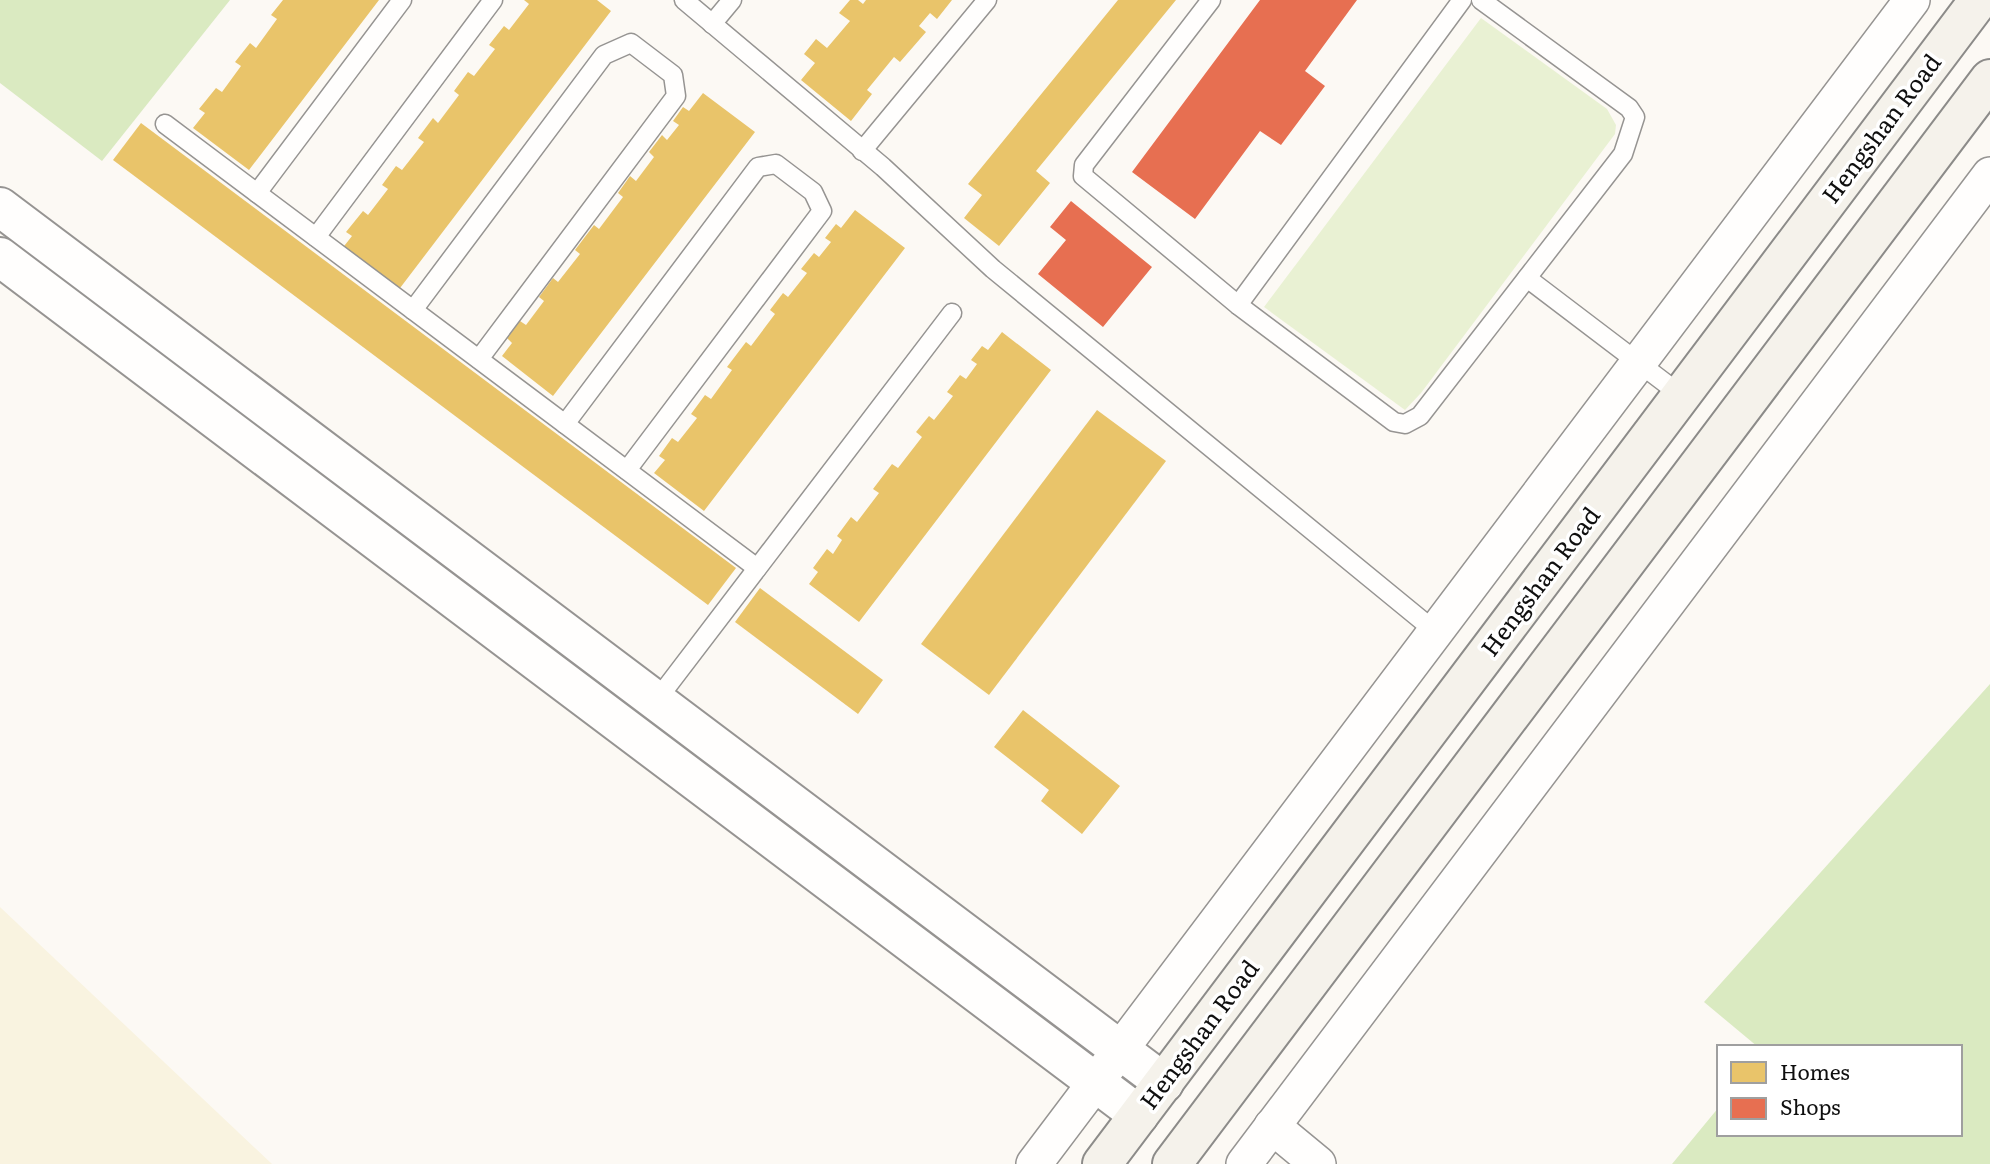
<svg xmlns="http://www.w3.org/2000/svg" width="1990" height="1164" font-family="Literata,serif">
  <rect width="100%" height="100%" fill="#fcf9f4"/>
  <path fill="#f9f3e0" d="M0,907L272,1164H0Z"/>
  <path fill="#e9f1d3" d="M1481,18L1607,109L1616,125L1615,134L1421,393L1405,410L1264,307Z"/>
  <g fill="#daeac1">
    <path d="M0,0H230L102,161L0,83Z"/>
    <path d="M1990,684V1164H1672L1719,1107V1134H1960V1047H1758L1704,1002Z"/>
  </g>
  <g fill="#e9c46a">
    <path d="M283,0H379L249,170L193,128L205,113L199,109L216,88L222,92L241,66L235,62L250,43L256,48L277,19L271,15Z"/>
    <path d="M524,0H597L611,11L397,292L341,250L352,236L346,232L363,211L368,215L388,189L382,185L396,166L402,170L424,142L418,138L433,118L438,123L459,95L454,91L468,72L474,76L495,49L489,45L504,26L509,30L529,4Z"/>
    <path d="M850,0H858L863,4L866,0H952L937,19L930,13L919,26L926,32L900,62L894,57L867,90L872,94L851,121L801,80L815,63L804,54L816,39L827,48L850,21L839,13Z"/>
    <path d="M1118,0H1176L1036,171L1050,183L999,246L964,218L982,195L968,184Z"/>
    <path d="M703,93L755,132L553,396L502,356L512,343L507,338L520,321L526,325L544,301L539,297L553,278L558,282L580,254L575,250L594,225L599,229L623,197L618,193L630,176L636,181L654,157L649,152L662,135L667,140L679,125L673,121L683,107L689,111Z"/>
    <path d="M141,123L736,568L708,605L113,160Z"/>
    <path d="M855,210L905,248L704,511L654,473L665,460L659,456L672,438L678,442L697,418L691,414L705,395L711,399L732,370L727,367L746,342L751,346L775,314L770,310L783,293L788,297L807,273L801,269L814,253L819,257L831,242L825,238L836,224L841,228Z"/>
    <path d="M1002,332L1051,370L859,622L809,584L818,572L813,568L827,549L833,554L842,540L837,536L851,517L857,522L879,493L873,489L892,464L898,468L922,437L916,432L929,416L934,420L953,396L947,392L960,375L966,379L977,364L971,360L982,346L988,350Z"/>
    <path d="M1097,410L1166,461L989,695L921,644Z"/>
    <path d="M760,588L883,680L858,714L735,622Z"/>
    <path d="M1023,710L1120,786L1082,834L1041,801L1049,790L994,747Z"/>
  </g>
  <g fill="#e76f51">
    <path d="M1260,0H1357L1305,71L1325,86L1281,145L1260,131L1195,219L1132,172Z"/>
    <path d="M1071,201L1152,267L1103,327L1038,274L1066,240L1050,227Z"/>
  </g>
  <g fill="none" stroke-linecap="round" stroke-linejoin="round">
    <defs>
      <g id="service">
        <path d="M684,0L883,167L993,269L1436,632"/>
        <path d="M1211,0L1084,165L1083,176L1238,305L1394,422L1405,424L1420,416L1623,154L1635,117L1629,108L1481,0"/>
        <path d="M712,24L732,0"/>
        <path d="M165,124L757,568"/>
        <path d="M862,151L987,0"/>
        <path d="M257,193L402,0"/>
        <path d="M316,237L493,0"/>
        <path d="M1527,278L1681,395"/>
        <path d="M1238,305L1462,0"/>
        <path d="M413,310L604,55L631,43L673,75L676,96L479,359"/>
        <path d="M565,424L758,167L776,164L813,192L822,211L627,470"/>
        <path d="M656,701L952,313"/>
      </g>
      <g id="minor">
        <path d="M1272,1126L1318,1164"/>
        <path d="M1034,1164L1912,0"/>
        <path d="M1244,1164L1990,175"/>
      </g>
      <g id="tertiary">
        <path d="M0,207L1164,1083"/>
        <path d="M0,257L1139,1115"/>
      </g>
      <g id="secondary">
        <path d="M1102,1164L1979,0"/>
        <path d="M1172,1164L1990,79"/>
      </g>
    </defs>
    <use href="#service" stroke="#969492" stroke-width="21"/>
    <use href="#minor" stroke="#969492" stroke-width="38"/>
    <use href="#tertiary" stroke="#969492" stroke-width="42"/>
    <use href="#secondary" stroke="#8c8b89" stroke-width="42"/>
    <use href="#service" stroke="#fffefd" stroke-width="18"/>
    <use href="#minor" stroke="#fffefd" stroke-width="35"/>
    <use href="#tertiary" stroke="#fffefd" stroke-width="38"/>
    <use href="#secondary" stroke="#f5f2eb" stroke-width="38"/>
  </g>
  <g text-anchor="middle" stroke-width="7" stroke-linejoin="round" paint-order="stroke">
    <g font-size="24" fill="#0f0f0f" stroke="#fff">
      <text transform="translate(1882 129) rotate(-53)" y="8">Hengshan Road</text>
      <text transform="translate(1541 582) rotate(-53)" y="8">Hengshan Road</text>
      <text transform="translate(1200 1035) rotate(-53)" y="8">Hengshan Road</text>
    </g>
  </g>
  <rect x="1717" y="1045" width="245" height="91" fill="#ffffff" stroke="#9f9f9f" stroke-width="2"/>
  <rect x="1731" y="1062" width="35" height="21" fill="#e9c46a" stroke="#9f9f9f" stroke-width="2"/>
  <text x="1780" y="1080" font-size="21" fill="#0f0f0f">Homes</text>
  <rect x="1731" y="1098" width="35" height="21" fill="#e76f51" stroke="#9f9f9f" stroke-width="2"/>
  <text x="1780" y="1115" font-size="21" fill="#0f0f0f">Shops</text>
</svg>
